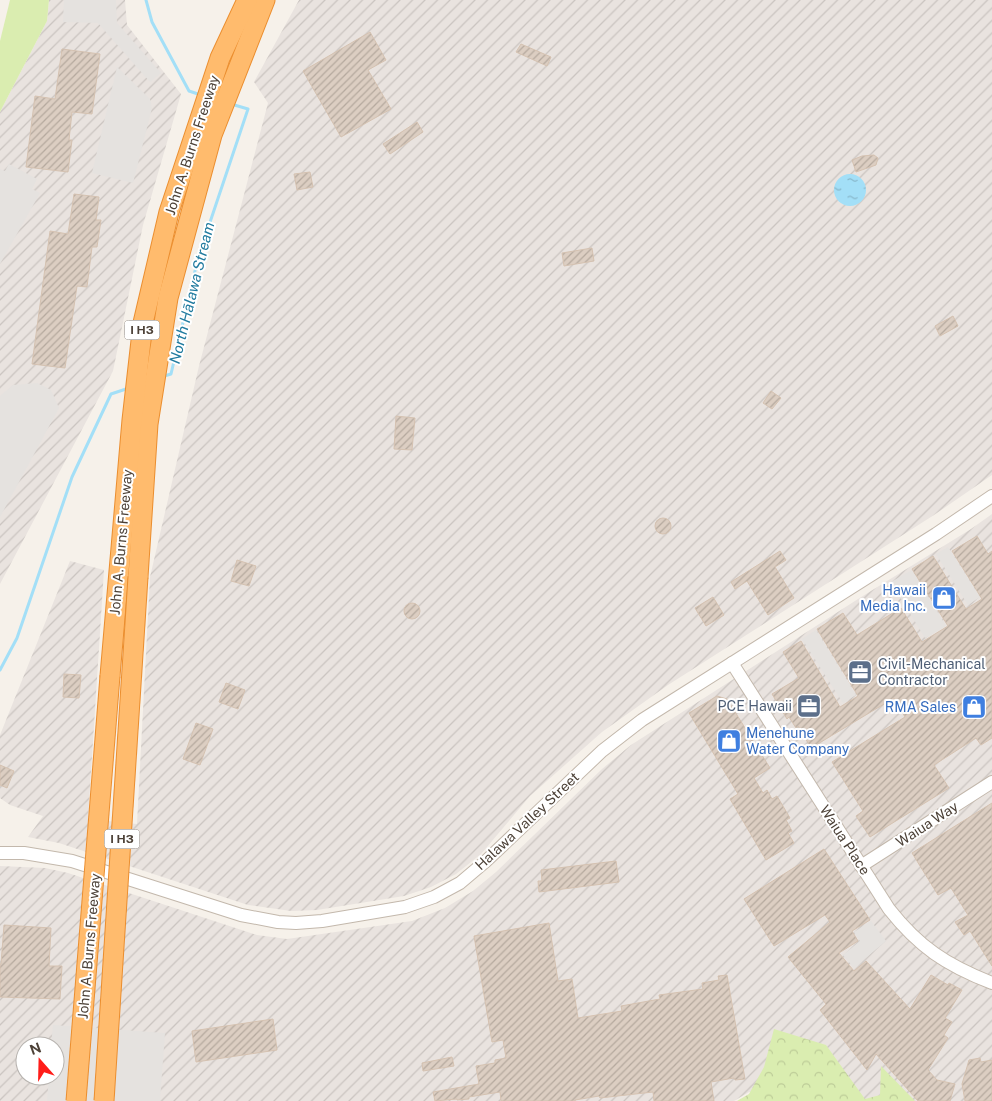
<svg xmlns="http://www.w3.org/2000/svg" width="992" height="1101" font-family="'Public Sans',sans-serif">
  <defs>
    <pattern id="industrial-furrows" width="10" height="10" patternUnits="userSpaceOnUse" patternTransform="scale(1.25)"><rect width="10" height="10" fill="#e9e3df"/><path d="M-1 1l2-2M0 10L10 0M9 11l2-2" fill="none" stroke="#cac4c0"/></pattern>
    <pattern id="forest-crowns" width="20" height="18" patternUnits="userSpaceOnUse" patternTransform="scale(1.25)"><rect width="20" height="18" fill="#daedb0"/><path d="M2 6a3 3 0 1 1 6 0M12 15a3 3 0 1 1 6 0" fill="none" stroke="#bdcc98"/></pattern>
    <pattern id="water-ripples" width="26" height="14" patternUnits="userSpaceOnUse" patternTransform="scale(1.25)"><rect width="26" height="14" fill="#a3dff7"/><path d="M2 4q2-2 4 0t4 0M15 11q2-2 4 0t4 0" fill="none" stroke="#87b6c9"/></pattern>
    <pattern id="building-hatch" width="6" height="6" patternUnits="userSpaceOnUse" patternTransform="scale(1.25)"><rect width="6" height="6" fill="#dccec2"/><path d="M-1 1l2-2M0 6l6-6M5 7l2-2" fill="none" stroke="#b5a99e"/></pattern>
  </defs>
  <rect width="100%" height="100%" fill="#f6f1ea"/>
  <g fill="url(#industrial-furrows)" fill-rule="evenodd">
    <path d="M49,0H125L127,25L181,94L143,225L113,371L0,584V112L47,21Z"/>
    <path d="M299,0H992V475L934,515L668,685L602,732L530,796L481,854L456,874L431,887L404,896L317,910L291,911L248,905L59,843L28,837L43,816L10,805L0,798V735L70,561L104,570L88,819L137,824L150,577L199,366L268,103L254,82Z"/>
    <path d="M992,514V1101H830L813,1089L749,1092L734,1101H0V866L45,868L68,873L257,935L287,939L412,921L445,908L473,891L496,872L602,769L631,745L858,599L971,529ZM25,1046H55V1076H25Z"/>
  </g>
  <path fill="#daedb0" d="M10,0H49L47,21L0,112V41Z"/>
  <path fill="url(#forest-crowns)" d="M774,1029L826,1045L865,1099L880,1095L881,1066L915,1101H737L749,1094L764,1067Z"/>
  <g fill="#e5e2df">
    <path d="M64,0H116L117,23L161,73L150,82L98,23L63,22Z"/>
    <path d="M117,67L150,99L152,108L133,183L92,173Z"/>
    <path d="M9,164L37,179L32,189L40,193L0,264V169L5,171Z"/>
    <path d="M37,383L51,390L59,408L0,517V396L13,385Z"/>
    <path d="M948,547L980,597L968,605L936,554Z"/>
    <path d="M912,570L946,626L925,638L891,582Z"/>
    <path d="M816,630L856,695L843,703L802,639Z"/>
    <path d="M871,921L886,941L854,968L843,955L860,941L854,932Z"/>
    <path d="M53,1025L165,1033L160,1101H47L49,1076H55V1046H51Z"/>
  </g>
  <circle fill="url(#water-ripples)" cx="850" cy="190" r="16"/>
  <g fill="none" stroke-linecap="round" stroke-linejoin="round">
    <g stroke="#a3dff7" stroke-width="3">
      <path d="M146,0L152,22L189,91L201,95"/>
      <path d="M161,377L171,374L198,258L248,109L231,104"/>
      <path d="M0,670L17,638L72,477L111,394L129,388"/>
    </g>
  </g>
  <g fill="url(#building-hatch)" stroke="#d5c2b1">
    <path d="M370,32L386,60L368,70L391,109L341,137L303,71Z"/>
    <path d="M521,44L551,57L547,66L516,52Z"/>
    <path d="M62,49L100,54L92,114L72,112L69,140H72L68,172L26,167L35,96L55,99Z"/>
    <path d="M417,122L423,132L390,154L383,144Z"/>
    <path d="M874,155L878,158L876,165L856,172L852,160L862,156Z"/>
    <path d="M310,172L313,187L297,190L294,174Z"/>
    <path d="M74,194L99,197L96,220H101L97,247H92L87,287L77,286L65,368L32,364L50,231L68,234Z"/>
    <path d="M592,248L594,261L564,266L562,253Z"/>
    <path d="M953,316L958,326L940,336L935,326Z"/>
    <path d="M771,391L781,398L772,409L763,403Z"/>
    <path d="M396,416L415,418L412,450L394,449Z"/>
    <circle cx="663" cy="526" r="8"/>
    <path d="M977,536L988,554L992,551V738L981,745L976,738L934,765L949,788L870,837L856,816L863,811L832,762L905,717L894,698L811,748L798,726L796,728L789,717L787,719L772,694L799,678L783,652L801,641L840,707L858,696L817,629L843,613L857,635L901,608L922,642L948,626L912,569L933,556L966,609L982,599L952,551Z"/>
    <path d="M780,551L786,560L775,567L794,598L768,615L747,581L735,589L731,582Z"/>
    <path d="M237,560L256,566L249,586L231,581Z"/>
    <path d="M713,597L724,615L706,626L695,608Z"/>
    <circle cx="412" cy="611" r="8"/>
    <path d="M64,674L81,675L79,698L63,697Z"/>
    <path d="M226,683L245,690L238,709L219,702Z"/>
    <path d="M717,696L727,699L770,768L754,778L763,793L767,790L772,799L777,796L790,818L786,820L792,831L788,833L794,843L766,860L730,799L738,794L689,713Z"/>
    <path d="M196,723L213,729L200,765L183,759Z"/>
    <path d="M0,765L14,771L7,788L0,785Z"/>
    <path d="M992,803V966L970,931L964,935L955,922L968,915L951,888L938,895L912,853Z"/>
    <path d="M824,849L870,920L852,931L858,941L839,953L854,971L866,961L910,1009L931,975L948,985L949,983L962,990L945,1018L952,1022L944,1035L948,1038L928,1070L937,1080L955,1084L950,1101H918L876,1054L867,1070L820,1010L826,1004L788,957L830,922L825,915L774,946L744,899Z"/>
    <path d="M616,861L619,882L539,892L538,881H542L541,870Z"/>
    <path d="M549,923L558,981L572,979L578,1018L622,1011L621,1006L660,999L659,995L703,989L702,983L719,980L718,976L727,975L745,1079L735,1080L734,1078L711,1082L714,1101H654L653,1092L600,1098L599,1096L575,1100V1101H501L500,1092L469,1097V1099L457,1100V1099L435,1101L433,1092L479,1084L476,1066L495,1063V1060L506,1058L503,1040L492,1042L474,936Z"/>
    <path d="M4,925L51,928L49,966H62L60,999L0,997V964H1Z"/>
    <path d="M273,1019L277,1050L196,1062L192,1031Z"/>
    <path d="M452,1057L454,1066L423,1071L422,1063Z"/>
    <path d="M980,1058L981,1062L992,1060V1101H965L962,1084L969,1060Z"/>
  </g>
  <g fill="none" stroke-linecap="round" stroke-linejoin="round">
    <defs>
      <g id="minor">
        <path d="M732,663L889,909C919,947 946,965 992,983"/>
        <path d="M0,853H24L72,861L241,915L278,922L296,923L322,921L405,907L434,897L460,883L486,861L602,751L642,720L936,534L992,496"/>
        <path d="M861,866L992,782"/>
      </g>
      <g id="highway">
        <path d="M138,577L148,424L168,298L212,135L265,0"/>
        <path d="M110,676L132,420L143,323L169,212L220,58L247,0"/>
      </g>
    </defs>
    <use href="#minor" stroke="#c3b8ac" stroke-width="14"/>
    <use href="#highway" stroke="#eb8e2f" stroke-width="21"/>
    <use href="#minor" stroke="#fff" stroke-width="12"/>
    <use href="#highway" stroke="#ffbb6d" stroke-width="19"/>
    <defs>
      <g id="highway-bridge">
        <path d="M76,1101L110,676"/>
        <path d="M104,1101L138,577"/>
      </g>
    </defs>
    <use href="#highway-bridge" stroke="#eb8e2f" stroke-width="21" stroke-linecap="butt"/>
    <use href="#highway-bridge" stroke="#ffbb6d" stroke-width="19"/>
  </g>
  <defs>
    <symbol id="shop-square" viewBox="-11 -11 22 22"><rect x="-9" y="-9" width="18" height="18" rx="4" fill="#3f7fe0" stroke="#fff"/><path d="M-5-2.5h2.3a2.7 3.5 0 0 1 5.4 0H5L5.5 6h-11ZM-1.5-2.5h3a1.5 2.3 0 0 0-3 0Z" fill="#fff"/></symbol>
    <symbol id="office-square" viewBox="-11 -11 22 22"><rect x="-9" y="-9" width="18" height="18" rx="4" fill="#5c6f8a" stroke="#fff"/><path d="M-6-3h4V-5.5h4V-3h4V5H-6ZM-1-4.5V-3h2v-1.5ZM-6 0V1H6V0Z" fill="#fff"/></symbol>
  </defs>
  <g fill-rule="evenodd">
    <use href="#shop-square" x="930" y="584" width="28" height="28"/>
    <use href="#office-square" x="846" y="658" width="28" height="28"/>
    <use href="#office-square" x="795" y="692" width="28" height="28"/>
    <use href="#shop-square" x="960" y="693" width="28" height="28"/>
    <use href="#shop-square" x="715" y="727" width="28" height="28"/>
  </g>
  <g text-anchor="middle" stroke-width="4" stroke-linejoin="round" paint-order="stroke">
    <g fill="#fff" stroke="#827a73" stroke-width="1">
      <rect x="124.5" y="320.5" width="35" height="19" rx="4"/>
      <rect x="104.5" y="829.5" width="35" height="19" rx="4"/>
    </g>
    <g font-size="12" font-weight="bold" fill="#4c4137">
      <text x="142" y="334">I H3</text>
      <text x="122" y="843">I H3</text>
    </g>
    <g font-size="14" fill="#4c4137" stroke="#fff">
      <text transform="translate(192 145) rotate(-72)" y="5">John A. Burns Freeway</text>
      <text transform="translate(121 542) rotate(-85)" y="5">John A. Burns Freeway</text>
      <text transform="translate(527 821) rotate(-43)" y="5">Halawa Valley Street</text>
      <text transform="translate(927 824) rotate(-33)" y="5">Waiua Way</text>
      <text transform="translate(845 840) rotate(57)" y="5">Waiua Place</text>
      <text transform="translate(89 946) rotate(-85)" y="5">John A. Burns Freeway</text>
    </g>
    <g font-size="14" fill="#366cbe" stroke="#fff" text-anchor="end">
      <text x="926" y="595">Hawaii<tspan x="926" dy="16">Media Inc.</tspan></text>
      <text x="956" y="712">RMA Sales</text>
      <text x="746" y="738" text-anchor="start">Menehune<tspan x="746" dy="16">Water Company</tspan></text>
    </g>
    <g font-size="14" fill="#4e5e75" stroke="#fff" text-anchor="start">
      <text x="878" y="669">Civil-Mechanical<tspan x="878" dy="16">Contractor</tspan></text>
      <text x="792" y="711" text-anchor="end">PCE Hawaii</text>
    </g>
    <g font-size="15" font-style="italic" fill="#217b9f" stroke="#fff">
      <text transform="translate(192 293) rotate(-76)" y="5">North Hālawa Stream</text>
    </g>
  </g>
  <g transform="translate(40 1061) rotate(340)"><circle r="24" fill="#ffffff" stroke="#b7b3af"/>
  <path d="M0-4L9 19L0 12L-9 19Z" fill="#ff1d19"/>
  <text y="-8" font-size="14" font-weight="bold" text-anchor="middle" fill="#4c4137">N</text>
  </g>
</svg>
